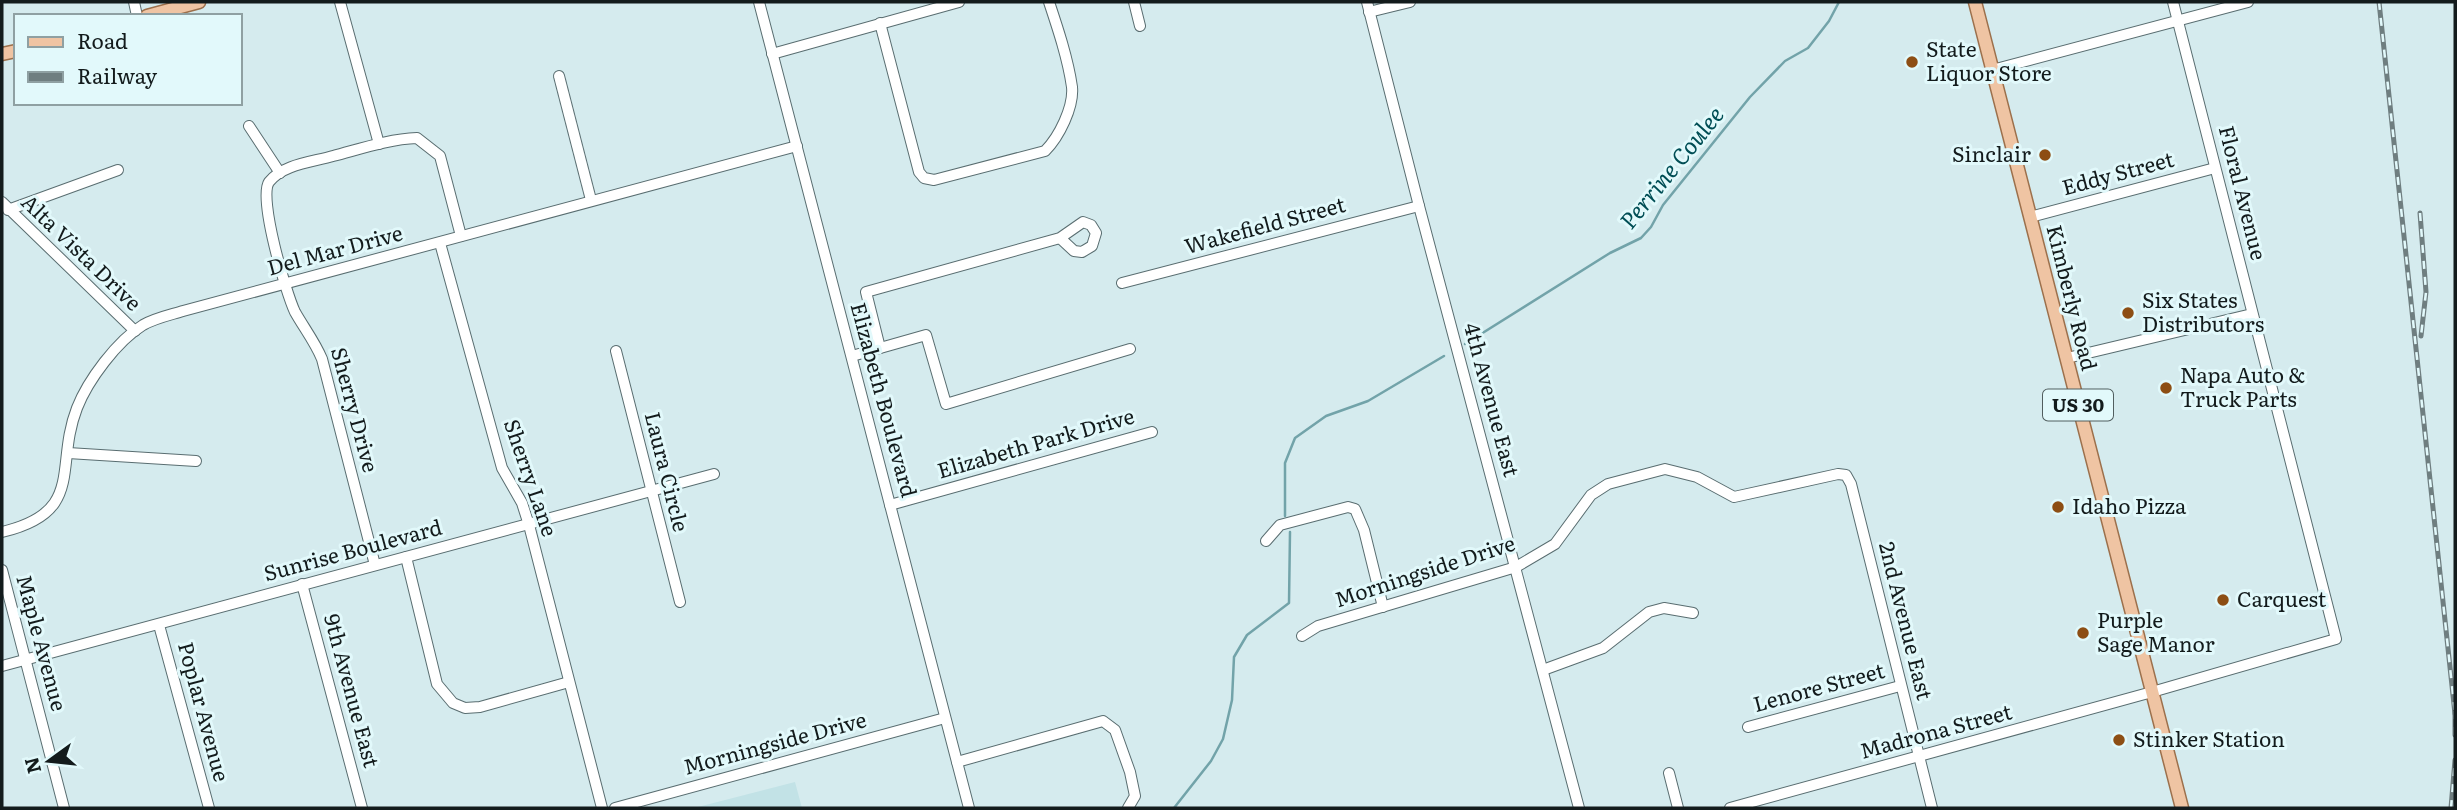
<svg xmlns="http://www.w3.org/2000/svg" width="2457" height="810" font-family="Literata,serif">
  <rect width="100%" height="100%" fill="#d5ebee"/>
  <path fill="#c2e2e6" d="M795,782L802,808H694Z"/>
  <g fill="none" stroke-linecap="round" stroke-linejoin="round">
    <g stroke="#72a3a9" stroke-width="2.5">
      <path d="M1465,344L1610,253L1641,238L1651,227L1663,205L1750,97L1785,61L1808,48L1829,21L1839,2"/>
      <path d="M1285,516V463L1295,438L1326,416L1368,401L1444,356"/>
      <path d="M1174,808L1211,761L1223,739L1232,700L1234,657L1247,635L1289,603L1290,532"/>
    </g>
    <defs>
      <g id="minor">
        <path d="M134,2L137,16"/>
        <path d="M340,2L379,144"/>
        <path d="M759,2L969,808"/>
        <path d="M1134,2L1140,26"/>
        <path d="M1367,2L1419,206L1579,808"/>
        <path d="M1369,12L1410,2"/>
        <path d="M880,23L919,172L924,178L934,180L1045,151C1059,137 1074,107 1072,87C1068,59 1058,29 1049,2"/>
        <path d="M772,54L959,2"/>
        <path d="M1992,70L2248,2"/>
        <path d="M559,76L591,200"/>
        <path d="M249,126L280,173"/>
        <path d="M2,202L135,331"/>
        <path d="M8,210L118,170"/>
        <path d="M2030,217L2215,168"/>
        <path d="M440,243L502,468L522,503L529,525L602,808"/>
        <path d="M1122,283L1419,206"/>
        <path d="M880,348L866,292L1060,238L1083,222L1091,225L1096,233L1092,246L1082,252L1074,251L1060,238"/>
        <path d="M616,351L680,602"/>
        <path d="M852,356L926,335L946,404L1130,349"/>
        <path d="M2067,358L2252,314"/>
        <path d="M68,453L196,461"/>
        <path d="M890,505L1152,432"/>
        <path d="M2,532C86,512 54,467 77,408C88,380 117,341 143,325C155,318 170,315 183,311L797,146"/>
        <path d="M1266,541L1280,525L1348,507L1355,509L1364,530L1383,607"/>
        <path d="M406,557L437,684L453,703L465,708L480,707L569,682"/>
        <path d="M375,565L322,359C315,342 304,328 295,312C286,293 258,198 269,182C283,164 313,162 333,156C360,149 389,139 417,138L440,156L461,236"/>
        <path d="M2,570L64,808"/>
        <path d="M302,584L362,808"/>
        <path d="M159,625L209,808"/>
        <path d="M1302,636L1318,626L1516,567L1555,544L1591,495L1608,484L1665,469L1697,477L1734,497L1838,474L1846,475L1851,484L1932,808"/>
        <path d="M2,666L714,474"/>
        <path d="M1543,670L1603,648L1649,612L1664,608L1693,613"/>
        <path d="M1748,727L1900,686"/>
        <path d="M957,762L1103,721L1115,730L1130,772L1135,796L1128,808"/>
        <path d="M1669,773L1678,808"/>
        <path d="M615,808L945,718"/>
        <path d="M1730,808L2152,692L2336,639L2173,2"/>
      </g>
      <g id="major">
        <path d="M1975,2L2182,808"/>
        <path d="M147,16L199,2"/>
        <path d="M2,54L16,51"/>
      </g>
    </defs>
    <use href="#minor" stroke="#596d70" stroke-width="12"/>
    <use href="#major" stroke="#9c704c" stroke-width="15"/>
    <use href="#minor" stroke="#fff" stroke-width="10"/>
    <use href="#major" stroke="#efc4a3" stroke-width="12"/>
    <defs>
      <g id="rail">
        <path d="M2379,2L2455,714"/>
        <path d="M2420,213L2426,292L2421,336"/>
        <path d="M2455,711V735"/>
        <path d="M2451,808L2455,760"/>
      </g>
    </defs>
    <use href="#rail" stroke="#6f7e80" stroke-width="5"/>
    <use href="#rail" stroke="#e2f9fb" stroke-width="2.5" stroke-dasharray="8" stroke-linecap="butt"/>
  </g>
  <g fill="#8d4e14" stroke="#e2f9fb" stroke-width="2.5">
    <circle cx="1912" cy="62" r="7"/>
    <circle cx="2045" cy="155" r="7"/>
    <circle cx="2128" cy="313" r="7"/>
    <circle cx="2166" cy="388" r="7"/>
    <circle cx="2058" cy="507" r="7"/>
    <circle cx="2223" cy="600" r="7"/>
    <circle cx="2083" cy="633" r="7"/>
    <circle cx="2119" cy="740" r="7"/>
  </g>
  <g text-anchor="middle" stroke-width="6" stroke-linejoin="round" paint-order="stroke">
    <rect fill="#e2f9fb" stroke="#515e5f" stroke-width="2" x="2043" y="389.5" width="70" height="31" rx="5"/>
    <g font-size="19" font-weight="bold" fill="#131b1c">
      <text x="2078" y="412">US 30</text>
    </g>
    <g font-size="21" fill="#131b1c" stroke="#e2f9fb" text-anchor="start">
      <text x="1926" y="57">State<tspan x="1926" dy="24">Liquor Store</tspan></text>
      <text x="2031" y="162" text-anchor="end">Sinclair</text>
      <text x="2142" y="308">Six States<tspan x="2142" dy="24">Distributors</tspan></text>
      <text x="2180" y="383">Napa Auto &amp;<tspan x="2180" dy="24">Truck Parts</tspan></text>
      <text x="2072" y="514">Idaho Pizza</text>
      <text x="2237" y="607">Carquest</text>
      <text x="2097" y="628">Purple<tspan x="2097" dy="24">Sage Manor</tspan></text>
      <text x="2133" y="747">Stinker Station</text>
    </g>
    <g font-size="21" fill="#131b1c" stroke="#e2f9fb">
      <text transform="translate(2118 174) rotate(-15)" y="7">Eddy Street</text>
      <text transform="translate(2242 193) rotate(76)" y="7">Floral Avenue</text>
      <text transform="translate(1265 226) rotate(-15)" y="7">Wakefield Street</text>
      <text transform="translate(335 251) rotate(-15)" y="7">Del Mar Drive</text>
      <text transform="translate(81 253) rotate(44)" y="7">Alta Vista Drive</text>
      <text transform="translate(2071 298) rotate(76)" y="7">Kimberly Road</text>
      <text transform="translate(883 400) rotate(75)" y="7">Elizabeth Boulevard</text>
      <text transform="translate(1491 400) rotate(75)" y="7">4th Avenue East</text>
      <text transform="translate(354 410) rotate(75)" y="7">Sherry Drive</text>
      <text transform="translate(1036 444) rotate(-16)" y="7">Elizabeth Park Drive</text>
      <text transform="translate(666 472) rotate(76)" y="7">Laura Circle</text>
      <text transform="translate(530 478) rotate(71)" y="7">Sherry Lane</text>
      <text transform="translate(353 551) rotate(-15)" y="7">Sunrise Boulevard</text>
      <text transform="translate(1425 572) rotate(-18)" y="7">Morningside Drive</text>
      <text transform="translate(1905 621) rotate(76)" y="7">2nd Avenue East</text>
      <text transform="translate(41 643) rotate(75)" y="7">Maple Avenue</text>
      <text transform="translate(1819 688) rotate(-15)" y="7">Lenore Street</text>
      <text transform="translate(351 691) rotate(75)" y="7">9th Avenue East</text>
      <text transform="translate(203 712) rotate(75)" y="7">Poplar Avenue</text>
      <text transform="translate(1936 732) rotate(-15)" y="7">Madrona Street</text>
      <text transform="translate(775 744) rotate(-15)" y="7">Morningside Drive</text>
    </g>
    <g font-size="23" font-style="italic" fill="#004e55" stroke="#e2f9fb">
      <text transform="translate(1672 168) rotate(-51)" y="8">Perrine Coulee</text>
    </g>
  </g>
  <rect width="2457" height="810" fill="none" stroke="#131b1c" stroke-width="7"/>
  <rect x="14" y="14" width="228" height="91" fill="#e2f9fb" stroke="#8fa0a2" stroke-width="2"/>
  <rect x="28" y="37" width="35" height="10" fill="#efc4a3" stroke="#8fa0a2" stroke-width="2"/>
  <text x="77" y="49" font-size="21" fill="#131b1c">Road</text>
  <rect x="28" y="72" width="35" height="10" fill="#6f7e80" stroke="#8fa0a2" stroke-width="2"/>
  <text x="77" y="84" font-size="21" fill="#131b1c">Railway</text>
  <g transform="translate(49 761) rotate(255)" stroke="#e2f9fb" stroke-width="5" paint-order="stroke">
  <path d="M0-5L12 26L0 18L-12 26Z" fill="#131b1c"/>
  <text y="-10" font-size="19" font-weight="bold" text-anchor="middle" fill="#131b1c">N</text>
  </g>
</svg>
